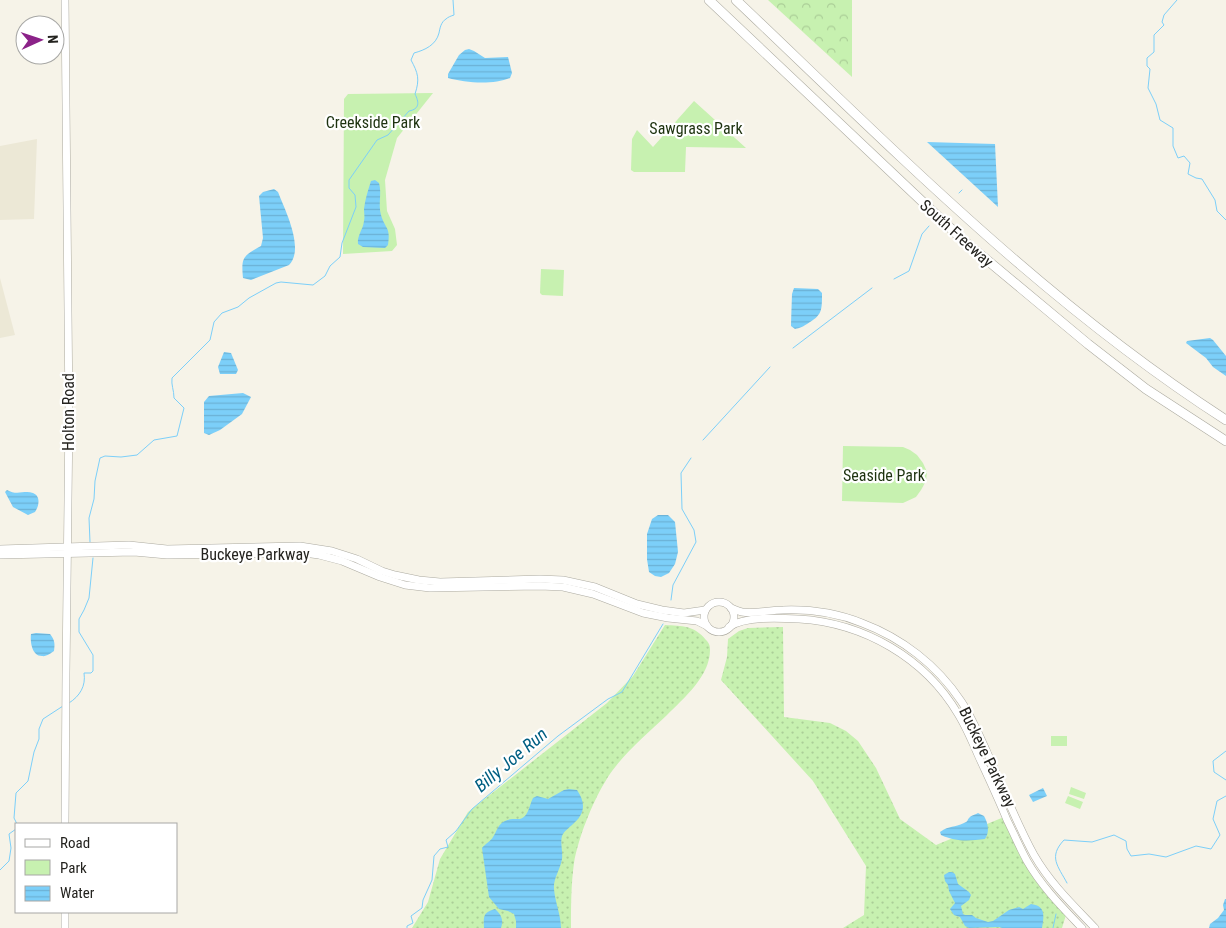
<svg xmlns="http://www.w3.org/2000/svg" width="1226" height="928" font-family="'Roboto Condensed',sans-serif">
  <defs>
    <pattern id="grass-dots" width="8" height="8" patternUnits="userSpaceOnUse" patternTransform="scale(1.25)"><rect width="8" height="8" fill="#c7f1b0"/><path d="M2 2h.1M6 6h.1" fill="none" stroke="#abce97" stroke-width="1.8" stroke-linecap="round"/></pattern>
    <pattern id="forest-crowns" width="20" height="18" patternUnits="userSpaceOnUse" patternTransform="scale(1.25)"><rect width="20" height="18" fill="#c7f1b0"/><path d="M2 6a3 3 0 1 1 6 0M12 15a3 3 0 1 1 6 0" fill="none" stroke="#abce97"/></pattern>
    <pattern id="water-rules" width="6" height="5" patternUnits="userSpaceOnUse" patternTransform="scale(1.25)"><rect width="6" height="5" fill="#7ccff9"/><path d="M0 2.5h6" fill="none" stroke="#6bb1d5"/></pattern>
  </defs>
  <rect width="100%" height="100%" fill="#f6f3e8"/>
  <g fill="#ece8d6">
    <path d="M37,139L34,219L0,220V146Z"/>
    <path d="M0,278L15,335L0,338Z"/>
  </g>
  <g fill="url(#grass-dots)">
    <path d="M665,625C682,626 694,625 706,640C709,643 710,645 710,650C710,676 684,698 667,715C646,735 619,757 605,782C592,803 578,839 574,863C571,885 571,906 571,928H412L428,902L440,859L468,812L607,703L633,676Z"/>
    <path d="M783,627L784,717L830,723L846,731L858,741L876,768L900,819L936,845L1004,817L1019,852L1066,915L1062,928H843L864,915L866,866L813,781L721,680L727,657L728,639L739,631L748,628Z"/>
  </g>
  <path fill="url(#forest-crowns)" d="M768,0H852V77Z"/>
  <g fill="#c7f1b0">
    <path d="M433,93L397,138L385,180L387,211L395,229L397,245L392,251L343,254L344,99L348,94Z"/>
    <path d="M694,101L746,148L686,147L685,172H634L631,170L632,139L637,130L653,147Z"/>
    <path d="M541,269L564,270L563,296L542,295L540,293Z"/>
    <path d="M843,446L903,447L910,450L917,455L923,463L927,472L926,481L921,490L916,497L903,503L842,501Z"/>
    <rect x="1051" y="736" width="16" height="10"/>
    <path d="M1071,787L1086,793L1084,799L1069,794Z"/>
    <path d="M1068,796L1083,802L1080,809L1065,803Z"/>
  </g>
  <g fill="url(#water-rules)">
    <path d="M469,49L474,51L485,58L508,57L512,73L510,78C493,85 466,83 448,78V74L459,55L465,50Z"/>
    <path d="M927,142L995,144L998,207Z"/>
    <path d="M375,180L379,183C382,193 378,204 381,215C385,229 391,227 388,245L385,248L363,247L358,244C357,235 363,230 364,221C365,217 364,213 364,209C365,200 368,190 371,181Z"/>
    <path d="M274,189L278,192C285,210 305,249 289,265L251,280L243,278C241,257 243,256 261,246L263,238L259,196L263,192Z"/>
    <path d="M794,288L818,289L822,293C822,311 822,315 807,324C802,327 800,328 795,329L791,326V324L792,294Z"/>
    <path d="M1210,338L1213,340L1226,356V376L1213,367L1206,358L1186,343L1187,341Z"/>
    <path d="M224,352L231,353L238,370L236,374H220L218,367Z"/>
    <path d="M243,393L251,397L242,414L220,430L209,435L204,433V402L209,396Z"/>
    <path d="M7,490C17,496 24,490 33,493C41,496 39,506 35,512L28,515L13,507L5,492Z"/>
    <path d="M658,515H668L675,522L678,552L675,564L669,573L661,577L655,576L649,572L647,559V534L652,519Z"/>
    <path d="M36,633L50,634C55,640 55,644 54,651C51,653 46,657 42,656C32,656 30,642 31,634Z"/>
    <path d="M1043,788L1047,796L1033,802L1029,795Z"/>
    <path d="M569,789L577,790C586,803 585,814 573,824C569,828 564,831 562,836C560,843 563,852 562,859C560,870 553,879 554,889C555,902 561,915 561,928H516V921L514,914L508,911L499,909L489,897L482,848C485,844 491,841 493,837C497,831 498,824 505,821C509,819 513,819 517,819C528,820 529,806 533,798L537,796L548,799L564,790Z"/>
    <path d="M978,813L984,816C988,823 990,832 985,839C969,841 956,842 941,835L940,832C950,825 954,828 964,823C969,821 966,821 970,817C971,816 976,814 978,813Z"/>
    <path d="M949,872H952L955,874L958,884L969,892L971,895L969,900L961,906L963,914L965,915H972L976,918L988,922L993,921L1009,910L1019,907L1023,909L1031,904C1046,906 1044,916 1042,928H1002L999,927L969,928L965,926L960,917L954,915L950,909L955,903L949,891L948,885L945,881L944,875Z"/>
    <path d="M1225,899H1226V928H1209L1210,924L1218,918L1224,910L1223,905Z"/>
    <path d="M495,909C501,914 504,920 501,928H484C484,917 482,913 495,909Z"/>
  </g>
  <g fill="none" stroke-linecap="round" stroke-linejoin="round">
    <g stroke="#7ccff9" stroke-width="1">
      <path d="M1177,0L1164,15L1162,22L1164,25L1154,35V52L1147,58V66L1150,69L1148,88L1156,104L1160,120L1173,128V146L1178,158L1184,156L1190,163L1188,174L1196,178L1202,179L1215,200L1217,211L1226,220"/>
      <path d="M959,193L962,190"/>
      <path d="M894,279L909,271L922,234L929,226"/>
      <path d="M793,348L872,288"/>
      <path d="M703,440L770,367"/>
      <path d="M90,542L89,518L94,499L95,481L100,458L105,456L121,457L137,455L154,440L177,436L184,408L174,398C174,390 171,385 172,378L210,340L214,322L222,313L238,307L249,298L276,283L281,282L313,285L325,276L330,266L340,257L342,243L356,207L355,195L349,188V180L377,140L388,135L409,111C420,109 419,102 415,94C420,79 418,73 411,60L414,53C425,50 436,45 439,33C440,28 441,22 446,19C448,17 451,16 454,15L453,0"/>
      <path d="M671,600L673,585L696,542L694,530L682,509L681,473L691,458"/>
      <path d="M69,703C80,696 86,686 84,673H91L93,671V655L79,632V619L84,610L89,598L93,558"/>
      <path d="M1226,751L1213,761L1214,772L1226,780"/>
      <path d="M17,824L14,818L16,793L28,781L34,752L39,739V729L43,719L63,706"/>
      <path d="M0,870L9,861L11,848L9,834L16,829"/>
      <path d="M1067,883C1058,866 1048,857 1064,840L1092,842L1114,835L1126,841L1127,849L1131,856L1149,854L1166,857L1196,846L1211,849L1220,835L1213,819L1217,801L1226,796"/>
      <path d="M407,928V926L413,923L411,916L422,908L423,900L432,880L434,856L440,849L448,847L446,840L456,831L472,809L558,736L608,699L622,692L663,624"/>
      <path d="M1053,928L1056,914"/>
    </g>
    <defs>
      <g id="secondary">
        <path d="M0,549L129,545L167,549L300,546L332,551L357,559L382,571L395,575L419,580L440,582L540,579L563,580L595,587L637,604L662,610L684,613L705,610"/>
        <path d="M0,555L134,552L167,555L304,553L319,555L342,561L380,577L405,585L430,588L540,586L563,587L593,594L643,613L668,618L697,621L707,626"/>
        <circle cx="719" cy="617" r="15"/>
        <path d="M731,608C734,609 738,611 742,612C755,614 770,610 783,610C810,609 837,613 862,623C902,638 937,665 961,701C972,717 979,735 987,752C1002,786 1016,822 1034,855C1050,883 1073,905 1095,928"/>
        <path d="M729,627C745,616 780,618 799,619C864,623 925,658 958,714C966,727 972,741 978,755C988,777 998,798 1007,820C1014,834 1020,848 1027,861C1042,887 1062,907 1082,928"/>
        <path d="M65,824L66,674L69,415L65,0"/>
        <path d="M65,928V912"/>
      </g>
      <g id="highway">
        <path d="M709,0L963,240L1088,344L1146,389L1226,441"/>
        <path d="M736,0C892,148 1044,303 1226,420"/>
      </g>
    </defs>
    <use href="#secondary" stroke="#acaaa0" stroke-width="8"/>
    <use href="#highway" stroke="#acaaa0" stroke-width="10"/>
    <use href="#secondary" stroke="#fff" stroke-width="7"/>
    <use href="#highway" stroke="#fff" stroke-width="9"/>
  </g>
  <g text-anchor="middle" stroke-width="4.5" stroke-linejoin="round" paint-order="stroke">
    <g font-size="16" fill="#1d320f" stroke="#fff">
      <text x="373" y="128">Creekside Park</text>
      <text x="696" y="134">Sawgrass Park</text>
      <text x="884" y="481">Seaside Park</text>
    </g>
    <g font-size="16" fill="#24231f" stroke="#fff">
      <text transform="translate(957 233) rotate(42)" y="6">South Freeway</text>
      <text transform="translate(68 412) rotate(-90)" y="6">Holton Road</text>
      <text x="255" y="560">Buckeye Parkway</text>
      <text transform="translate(988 757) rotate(64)" y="6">Buckeye Parkway</text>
    </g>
    <g font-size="18" font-style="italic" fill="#005f82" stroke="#fff">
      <text transform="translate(511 760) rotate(-40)" y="6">Billy Joe Run</text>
    </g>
  </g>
  <rect x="15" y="823" width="162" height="90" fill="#ffffff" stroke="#a7a7a5"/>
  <rect x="25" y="839" width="25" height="8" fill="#ffffff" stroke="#a7a7a5"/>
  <text x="60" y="848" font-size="15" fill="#24231f">Road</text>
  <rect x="25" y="860" width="25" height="15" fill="#c7f1b0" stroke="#a7a7a5"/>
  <text x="60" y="873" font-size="15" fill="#24231f">Park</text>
  <rect x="25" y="886" width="25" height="15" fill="url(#water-rules)" stroke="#a7a7a5"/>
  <text x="60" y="898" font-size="15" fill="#24231f">Water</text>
  <g transform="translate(40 40) rotate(87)"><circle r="24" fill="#ffffff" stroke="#a7a7a5"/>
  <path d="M0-4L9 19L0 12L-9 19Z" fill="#8b2288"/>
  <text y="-8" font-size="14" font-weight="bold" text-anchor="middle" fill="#24231f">N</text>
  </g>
</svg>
